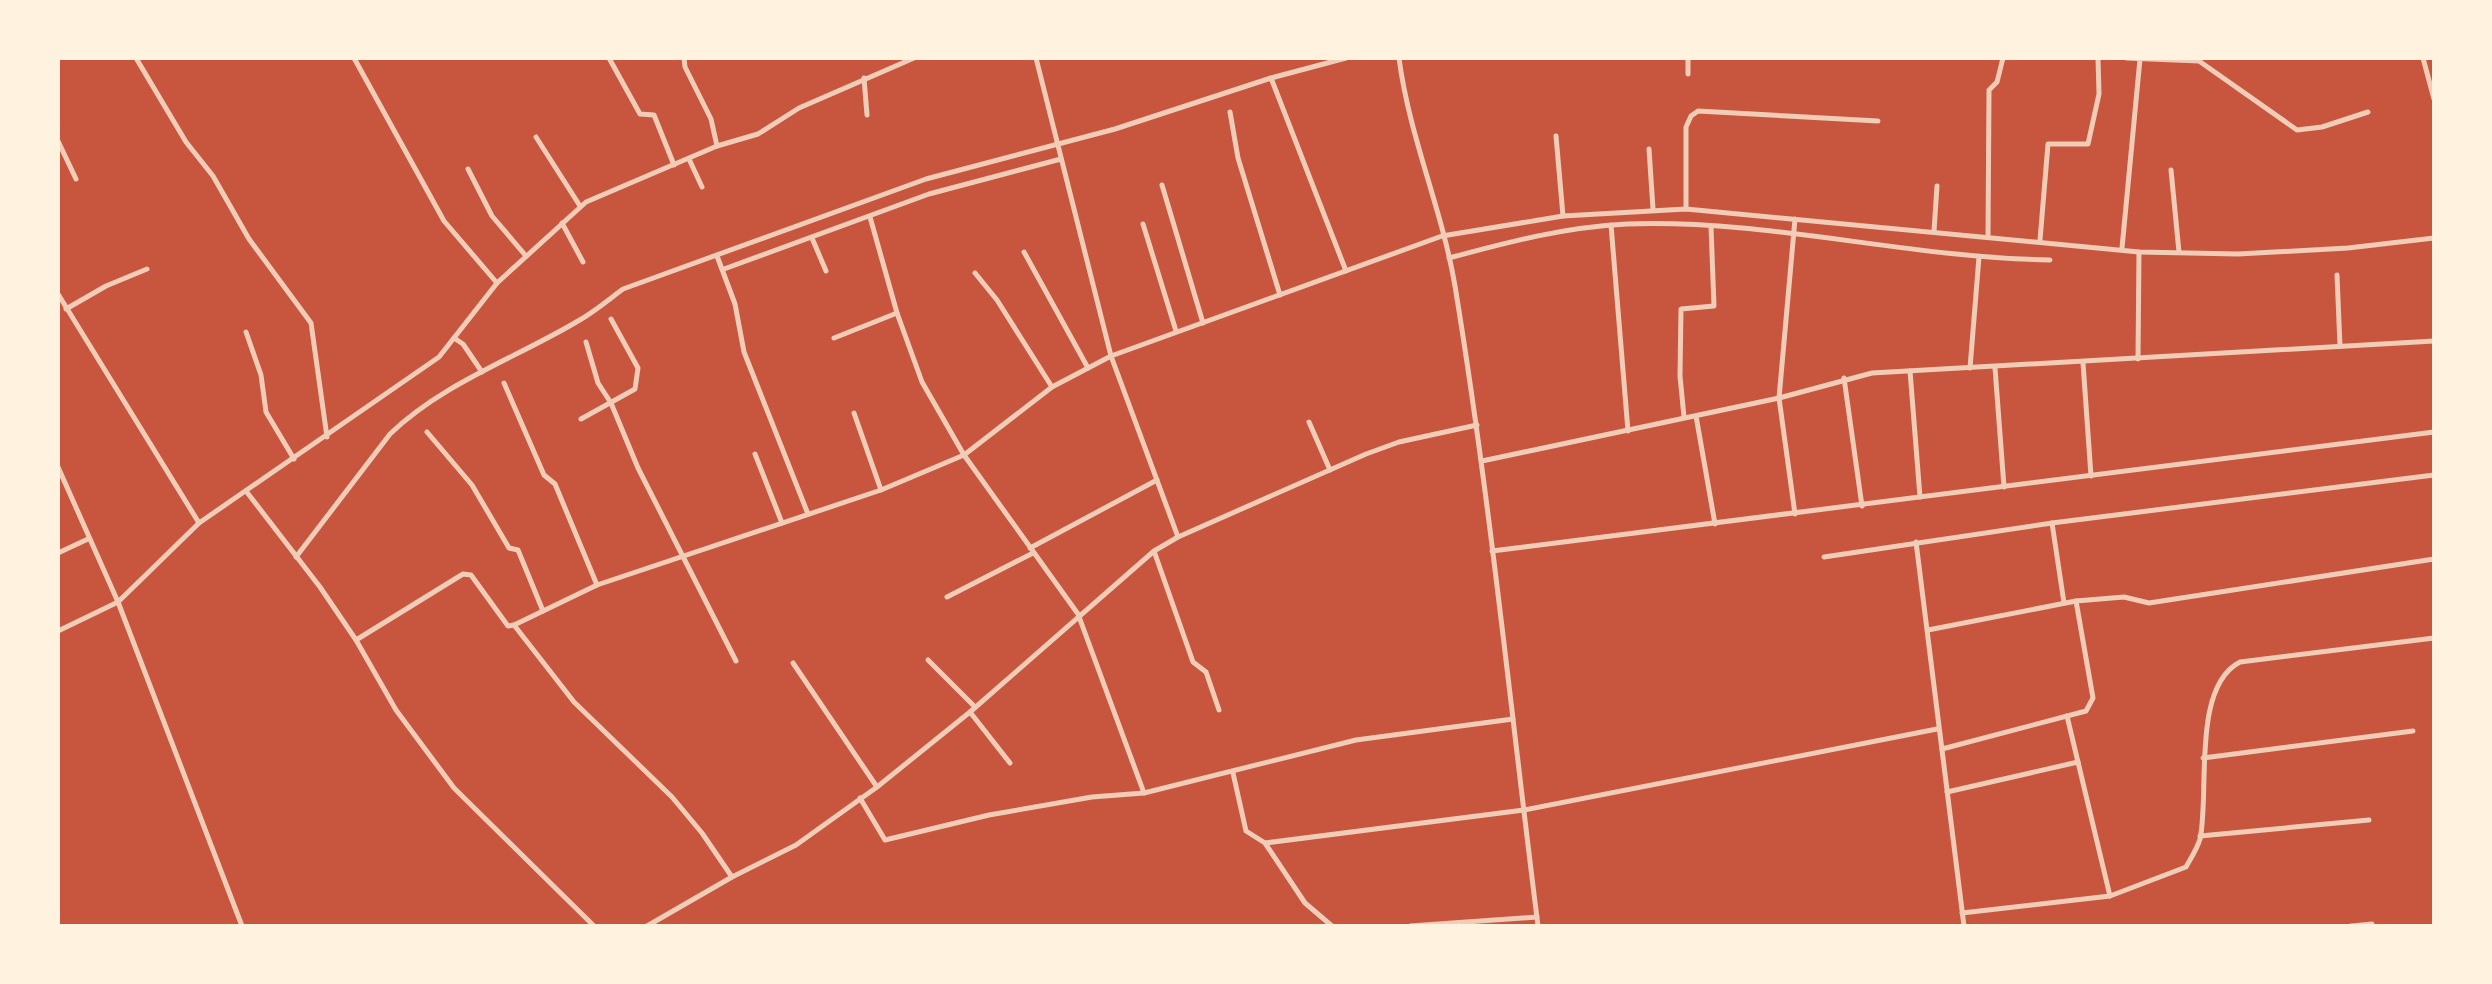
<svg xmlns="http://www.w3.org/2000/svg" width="2492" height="984" font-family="'Fira Sans',sans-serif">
  <rect width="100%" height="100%" fill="#c8553d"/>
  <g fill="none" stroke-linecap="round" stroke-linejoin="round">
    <g stroke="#f1ccb7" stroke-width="5">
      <path d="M136,58L186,142L213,176L249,239L311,323L327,437"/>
      <path d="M354,58L444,221L497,283"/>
      <path d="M609,58L640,114L654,115L674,165"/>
      <path d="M684,58L685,67L711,119L717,146"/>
      <path d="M1036,58L1111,356L1178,537"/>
      <path d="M1399,58C1409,136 1442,209 1455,286C1490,499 1511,713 1538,926"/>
      <path d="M2126,58L2199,61L2297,130L2322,127L2368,112"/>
      <path d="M2423,58L2434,99"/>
      <path d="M1688,74V58"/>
      <path d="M864,78L867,115"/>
      <path d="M1271,78L1346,271"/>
      <path d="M1230,112L1238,158L1280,295"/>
      <path d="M1556,136L1563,216"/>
      <path d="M536,137L580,206"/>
      <path d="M58,141L76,179"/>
      <path d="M1649,149L1653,209"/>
      <path d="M689,159L702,187"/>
      <path d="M468,169L492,216L526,256"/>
      <path d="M2171,170L2179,252"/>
      <path d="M1162,185L1203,323"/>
      <path d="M1686,209V127L1691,116L1698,111L1878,121"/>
      <path d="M870,217L897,313L922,382L964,455L1078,614L1144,793"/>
      <path d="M1795,219L1779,398L1795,514"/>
      <path d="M562,223L583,262"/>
      <path d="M1143,224L1176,331"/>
      <path d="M1611,225L1628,431"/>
      <path d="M1934,231L1937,186"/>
      <path d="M1988,236L1989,90L1997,82L2003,58"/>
      <path d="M812,238L826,271"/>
      <path d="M2040,240L2048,144H2088L2099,94L2098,58"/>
      <path d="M2122,248L2140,59"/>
      <path d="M1024,252L1088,368"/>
      <path d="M717,256L735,304L744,352L808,514"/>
      <path d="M1449,258C1508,242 1565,227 1627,224C1769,219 1909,258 2050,260"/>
      <path d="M724,269L929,194L1061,159"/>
      <path d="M975,273L997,300L1052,387"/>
      <path d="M2337,275L2340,346"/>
      <path d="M58,294L199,523"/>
      <path d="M66,309L106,286L147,269"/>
      <path d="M246,332L261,375L266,412L294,459"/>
      <path d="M454,338L463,344L482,372"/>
      <path d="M834,338L897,313"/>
      <path d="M586,342L598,383L611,403L638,468L736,661"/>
      <path d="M2138,359L2139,252"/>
      <path d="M2083,363L2091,476"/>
      <path d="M1970,368L1979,257"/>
      <path d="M1995,368L2004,487"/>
      <path d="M1910,371L1920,497"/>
      <path d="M1844,378L1862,506"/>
      <path d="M504,383L544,475L555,484L597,585"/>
      <path d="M854,413L881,490"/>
      <path d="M1696,416L1715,524"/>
      <path d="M1684,417L1680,376L1681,309L1714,306L1711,227"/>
      <path d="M581,419L635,389L638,368L611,319"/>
      <path d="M1309,422L1330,470"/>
      <path d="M427,432L472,485L509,548L518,550L543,611"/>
      <path d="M755,454L782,523"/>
      <path d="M1482,461L1779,398L1872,373L2434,341"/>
      <path d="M58,467L118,602L242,926"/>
      <path d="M246,491L320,587L356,640L396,710L454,788L594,926"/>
      <path d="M2052,523L2064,603"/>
      <path d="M1916,542L1964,926"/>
      <path d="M1030,548L1157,480"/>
      <path d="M1154,551L1193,662L1206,672L1219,710"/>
      <path d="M1492,551L2434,432"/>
      <path d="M58,553L88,539"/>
      <path d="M296,557L390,434C443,383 516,358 578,321C594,312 608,300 623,289L926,179L1115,129L1271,78L1346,58"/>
      <path d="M1824,557L2052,523L2434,475"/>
      <path d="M947,597L1033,553"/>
      <path d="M514,625L574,702L672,797L702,833L732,877"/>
      <path d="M1928,630L2076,601L2124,597L2149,603L2434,559"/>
      <path d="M58,631L118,602L199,523L439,357L497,283L586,202L717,146L758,134L799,108L914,58"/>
      <path d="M356,640L463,574L471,575L508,626L514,625L597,585L881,490L964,455L1052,387L1111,356L1442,236L1563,216L1686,209L2139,252L2238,254L2348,248L2434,238"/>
      <path d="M928,660L975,707"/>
      <path d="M793,663L877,787"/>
      <path d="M970,712L1010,763"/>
      <path d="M2067,716L2110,896"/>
      <path d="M1942,749L2086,711L2093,698L2076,601"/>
      <path d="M2203,758L2413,731"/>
      <path d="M1233,773L1246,831L1265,843L1305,903L1332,926"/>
      <path d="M1947,792L2078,762"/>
      <path d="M860,798L885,840L989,815L1092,797L1144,793L1356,740L1513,719"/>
      <path d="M2200,836L2369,820"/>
      <path d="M1265,843L1524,810L1937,729"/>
      <path d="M1962,913L2110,896L2186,867C2191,858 2197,849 2200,839C2210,794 2191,687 2240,662L2434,638"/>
      <path d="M647,926L732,877L796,845L877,787L970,712L1154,551L1178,537L1366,454L1399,442L1477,425"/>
      <path d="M1410,926L1537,917"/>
      <path d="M2351,926L2372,924"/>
    </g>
  </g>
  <rect width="2492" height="984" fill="none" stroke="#fff3e0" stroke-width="120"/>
</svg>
